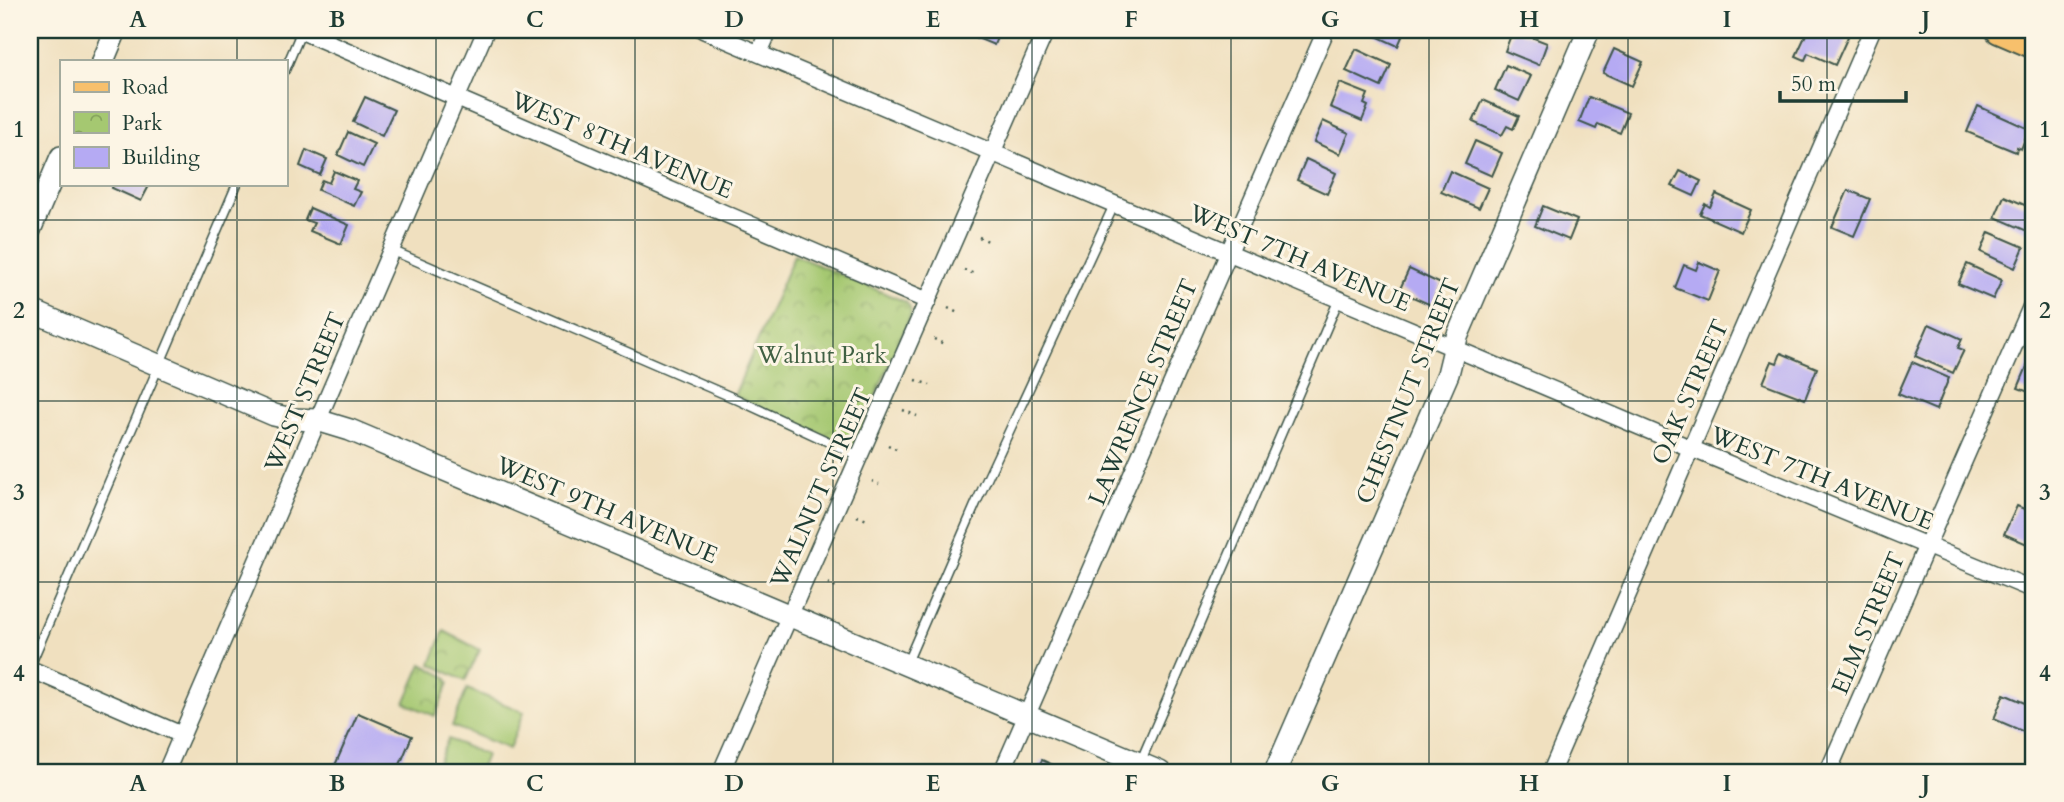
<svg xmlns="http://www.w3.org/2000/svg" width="2064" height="802" font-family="Cardo,serif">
  <defs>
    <pattern id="park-crowns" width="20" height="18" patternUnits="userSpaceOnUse" patternTransform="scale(1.75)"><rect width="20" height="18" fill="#a5c871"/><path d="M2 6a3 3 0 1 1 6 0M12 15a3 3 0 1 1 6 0" fill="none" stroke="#86a45e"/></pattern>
  </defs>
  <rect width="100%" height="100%" fill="#fcf5e5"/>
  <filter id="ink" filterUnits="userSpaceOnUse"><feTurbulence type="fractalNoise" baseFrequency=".0143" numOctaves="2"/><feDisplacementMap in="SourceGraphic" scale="14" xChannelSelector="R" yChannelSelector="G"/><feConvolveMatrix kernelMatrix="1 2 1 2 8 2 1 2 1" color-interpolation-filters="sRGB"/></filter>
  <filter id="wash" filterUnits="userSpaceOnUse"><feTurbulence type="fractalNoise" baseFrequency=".00686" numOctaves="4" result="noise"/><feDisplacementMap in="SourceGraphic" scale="28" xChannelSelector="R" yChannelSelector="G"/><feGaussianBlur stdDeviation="1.57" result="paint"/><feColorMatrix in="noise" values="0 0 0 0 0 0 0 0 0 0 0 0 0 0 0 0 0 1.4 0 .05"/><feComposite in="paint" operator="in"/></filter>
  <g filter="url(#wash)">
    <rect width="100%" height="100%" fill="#f0e0bf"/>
    <g fill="url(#park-crowns)" stroke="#628252" stroke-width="2">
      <path d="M794,255L906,302L910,308L911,314L853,448L734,396Z"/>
      <path d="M444,631L480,650L465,681L431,664Z"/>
      <path d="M422,664L446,677L449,683L435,716L405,703Z"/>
    </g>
    <g fill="#a5c871" stroke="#628252" stroke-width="2">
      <path d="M467,689L524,712L509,749L452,726Z"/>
      <path d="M448,739L486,755L479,772H434Z"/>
    </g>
    <g id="blocks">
      <g fill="#b5aaf3">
        <path d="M974,30H1000L994,45L972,36Z"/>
        <path d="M1363,30H1405L1398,46Z"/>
        <path d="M1513,30L1547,43L1539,65L1505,51Z"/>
        <path d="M1808,30H1851L1835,65L1808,53L1805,60L1796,56Z"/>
        <path d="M1356,49L1391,65L1381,87L1346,71Z"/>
        <path d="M1614,49L1643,62L1632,86L1603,73Z"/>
        <path d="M1506,65L1531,76L1519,101L1495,90Z"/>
        <path d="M1340,83L1368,94L1364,104L1368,106L1362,121L1330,107Z"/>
        <path d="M365,97L394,110L382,136L353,122Z"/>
        <path d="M1589,97L1628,113L1620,133L1598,124L1596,129L1579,122Z"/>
        <path d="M1483,100L1519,116L1513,129L1507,126L1502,135L1473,122Z"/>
        <path d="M1978,106L2029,129L2021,149L2017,147L2016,152L1967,132Z"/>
        <path d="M1323,121L1349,133L1340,154L1314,142Z"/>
        <path d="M348,132L374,144L363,167L338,155Z"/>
        <path d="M1475,141L1502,153L1492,176L1465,164Z"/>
        <path d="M306,150L327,159L320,175L300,166Z"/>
        <path d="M1306,159L1336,173L1327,194L1297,180Z"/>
        <path d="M334,171L357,181L353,189L361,192L354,206L318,190L322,180L329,183Z"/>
        <path d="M1450,171L1488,188L1479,208L1441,192Z"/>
        <path d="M1680,171L1701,181L1694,196L1672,186Z"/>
        <path d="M113,184H150L141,201L112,188Z"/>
        <path d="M1848,190L1870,199L1854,236L1832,227Z"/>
        <path d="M1716,194L1751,210L1741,232L1700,214L1705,204L1710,207Z"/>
        <path d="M2004,196L2034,209L2027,231L1995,217Z"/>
        <path d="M1543,206L1577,220L1569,240L1535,226Z"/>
        <path d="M310,208L349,225L341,244L310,231L314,223L305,220Z"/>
        <path d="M1989,232L2024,247L2015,268L1981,252Z"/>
        <path d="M1699,262L1720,271L1708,301L1675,288L1684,265L1696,270Z"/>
        <path d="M1967,264L2002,280L1993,299L1958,284Z"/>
        <path d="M1409,269L1441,284L1431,305L1399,291Z"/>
        <path d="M1929,324L1962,339L1958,348L1964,350L1953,373L1915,356Z"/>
        <path d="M1781,353L1817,368L1805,399L1763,383L1772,361L1777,363Z"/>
        <path d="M2031,357L2034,359V394L2018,388Z"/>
        <path d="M1912,362L1949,378L1936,410L1898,394Z"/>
        <path d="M2017,506L2034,513V527L2027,544L2004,534Z"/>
        <path d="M2004,694L2034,707V721L2029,734L1994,719Z"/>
        <path d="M358,713L412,736L397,772H332Z"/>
        <path d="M1042,760L1068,772H1036Z"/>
      </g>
    </g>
  </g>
  <g filter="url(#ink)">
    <use href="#blocks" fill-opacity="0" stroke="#3e5549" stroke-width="2"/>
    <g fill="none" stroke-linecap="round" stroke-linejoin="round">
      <defs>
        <g id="service">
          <path d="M285,70L302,30"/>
          <path d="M391,250L736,399L859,456"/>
          <path d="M906,665L976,503L1114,205"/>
          <path d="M30,666L237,184"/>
          <path d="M1140,763L1339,299"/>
        </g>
        <g id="minor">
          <path d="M299,30L928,301"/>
          <path d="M703,30L1690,448L2034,590"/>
          <path d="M759,53L769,30"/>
          <path d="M30,669L182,735"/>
          <path d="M166,772L486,30"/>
          <path d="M721,772L1046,30"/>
          <path d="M1002,772L1326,30"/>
          <path d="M1551,772L1872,30"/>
          <path d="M1828,772L2034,300"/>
        </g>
        <g id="tertiary">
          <path d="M103,61L116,30"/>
          <path d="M30,230L61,157"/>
          <path d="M30,310L274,415L292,419L317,420L350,430L1160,772"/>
          <path d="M1275,772L1448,374L1457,337L1589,30"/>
        </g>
        <path id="primary" d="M1999,30L2034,45"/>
      </defs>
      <use href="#service" stroke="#3e5549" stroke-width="11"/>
      <use href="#minor" stroke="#3e5549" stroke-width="19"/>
      <use href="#tertiary" stroke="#3e5549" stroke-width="24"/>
      <use href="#primary" stroke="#3e5549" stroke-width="30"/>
      <g stroke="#3e5549" stroke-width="2.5" stroke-dasharray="2 5" stroke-linecap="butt">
        <path d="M979,237L988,241"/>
        <path d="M964,270L975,274"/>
        <path d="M948,308L960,314"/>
        <path d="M934,339L946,345"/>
        <path d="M916,380L930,385"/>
        <path d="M903,410L917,416"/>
        <path d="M888,445L898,450"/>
        <path d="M872,481L879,484"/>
        <path d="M857,516L867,520"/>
        <path d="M828,583L838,589"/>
      </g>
      <use href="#service" stroke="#fff" stroke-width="8"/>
      <use href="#minor" stroke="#fff" stroke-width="16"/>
      <use href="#tertiary" stroke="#fff" stroke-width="21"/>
      <use href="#primary" stroke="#f7c06c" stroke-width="26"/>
    </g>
  </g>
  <path fill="none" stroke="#1f3d34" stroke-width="2" stroke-opacity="0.55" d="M237,30V61M436,30V772M635,30V772M833,30V772M1032,30V772M1231,30V772M1429,30V772M1628,30V772M1827,30V772M237,184V772M30,220H2034M30,401H2034M30,582H2034"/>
  <g text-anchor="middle" stroke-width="6" stroke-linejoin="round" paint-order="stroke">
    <g font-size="24" fill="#1f3d34" stroke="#fcf5e5">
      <text transform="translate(622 145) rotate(23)" y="8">WEST 8TH AVENUE</text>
      <text transform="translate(1300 258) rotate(23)" y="8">WEST 7TH AVENUE</text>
      <text transform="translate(1408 391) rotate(-68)" y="8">CHESTNUT STREET</text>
      <text transform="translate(305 392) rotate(-67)" y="8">WEST STREET</text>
      <text transform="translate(1143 392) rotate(-67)" y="8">LAWRENCE STREET</text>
      <text transform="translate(1690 392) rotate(-66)" y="8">OAK STREET</text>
      <text transform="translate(1822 478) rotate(22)" y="8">WEST 7TH AVENUE</text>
      <text transform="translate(821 488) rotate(-66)" y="8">WALNUT STREET</text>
      <text transform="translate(607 510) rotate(23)" y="8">WEST 9TH AVENUE</text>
      <text transform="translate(1868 623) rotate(-67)" y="8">ELM STREET</text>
    </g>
    <g font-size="24" fill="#406043" stroke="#fcf5e5">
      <text x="822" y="363">Walnut Park</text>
    </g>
  </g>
  <rect width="2064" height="802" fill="none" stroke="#fcf5e5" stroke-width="77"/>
  <rect x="60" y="60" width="228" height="126" fill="#fcf5e5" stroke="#a4ab9e" stroke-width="2"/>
  <rect x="74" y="82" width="35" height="10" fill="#f7c06c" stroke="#a4ab9e" stroke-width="2"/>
  <text x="122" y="94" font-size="21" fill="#1f3d34">Road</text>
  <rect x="74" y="112" width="35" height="21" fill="url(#park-crowns)" stroke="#a4ab9e" stroke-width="2"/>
  <text x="122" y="130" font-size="21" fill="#1f3d34">Park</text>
  <rect x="74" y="147" width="35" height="21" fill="#b5aaf3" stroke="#a4ab9e" stroke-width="2"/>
  <text x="122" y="164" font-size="21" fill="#1f3d34">Building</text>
  <path d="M1780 91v10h126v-10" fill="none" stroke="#1f3d34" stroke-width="3.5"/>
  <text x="1791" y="91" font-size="21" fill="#1f3d34" stroke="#fcf5e5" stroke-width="5" paint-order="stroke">50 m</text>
  <rect x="38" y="38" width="1987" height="726" fill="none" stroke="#1f3d34" stroke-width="2.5"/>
  <g font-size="23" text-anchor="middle" font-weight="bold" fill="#1f3d34">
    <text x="138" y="27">A</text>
    <text x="337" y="27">B</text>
    <text x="535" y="27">C</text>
    <text x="734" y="27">D</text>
    <text x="933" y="27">E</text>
    <text x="1131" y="27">F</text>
    <text x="1330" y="27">G</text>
    <text x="1529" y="27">H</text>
    <text x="1727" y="27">I</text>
    <text x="1926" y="27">J</text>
    <text x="19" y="137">1</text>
    <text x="2045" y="137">1</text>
    <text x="19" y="318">2</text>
    <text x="2045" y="318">2</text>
    <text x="19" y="500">3</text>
    <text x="2045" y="500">3</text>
    <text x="19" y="681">4</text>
    <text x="2045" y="681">4</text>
    <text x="138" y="791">A</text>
    <text x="337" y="791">B</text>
    <text x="535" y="791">C</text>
    <text x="734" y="791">D</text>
    <text x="933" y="791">E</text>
    <text x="1131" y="791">F</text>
    <text x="1330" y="791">G</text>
    <text x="1529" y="791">H</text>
    <text x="1727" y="791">I</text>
    <text x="1926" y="791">J</text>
  </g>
</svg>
